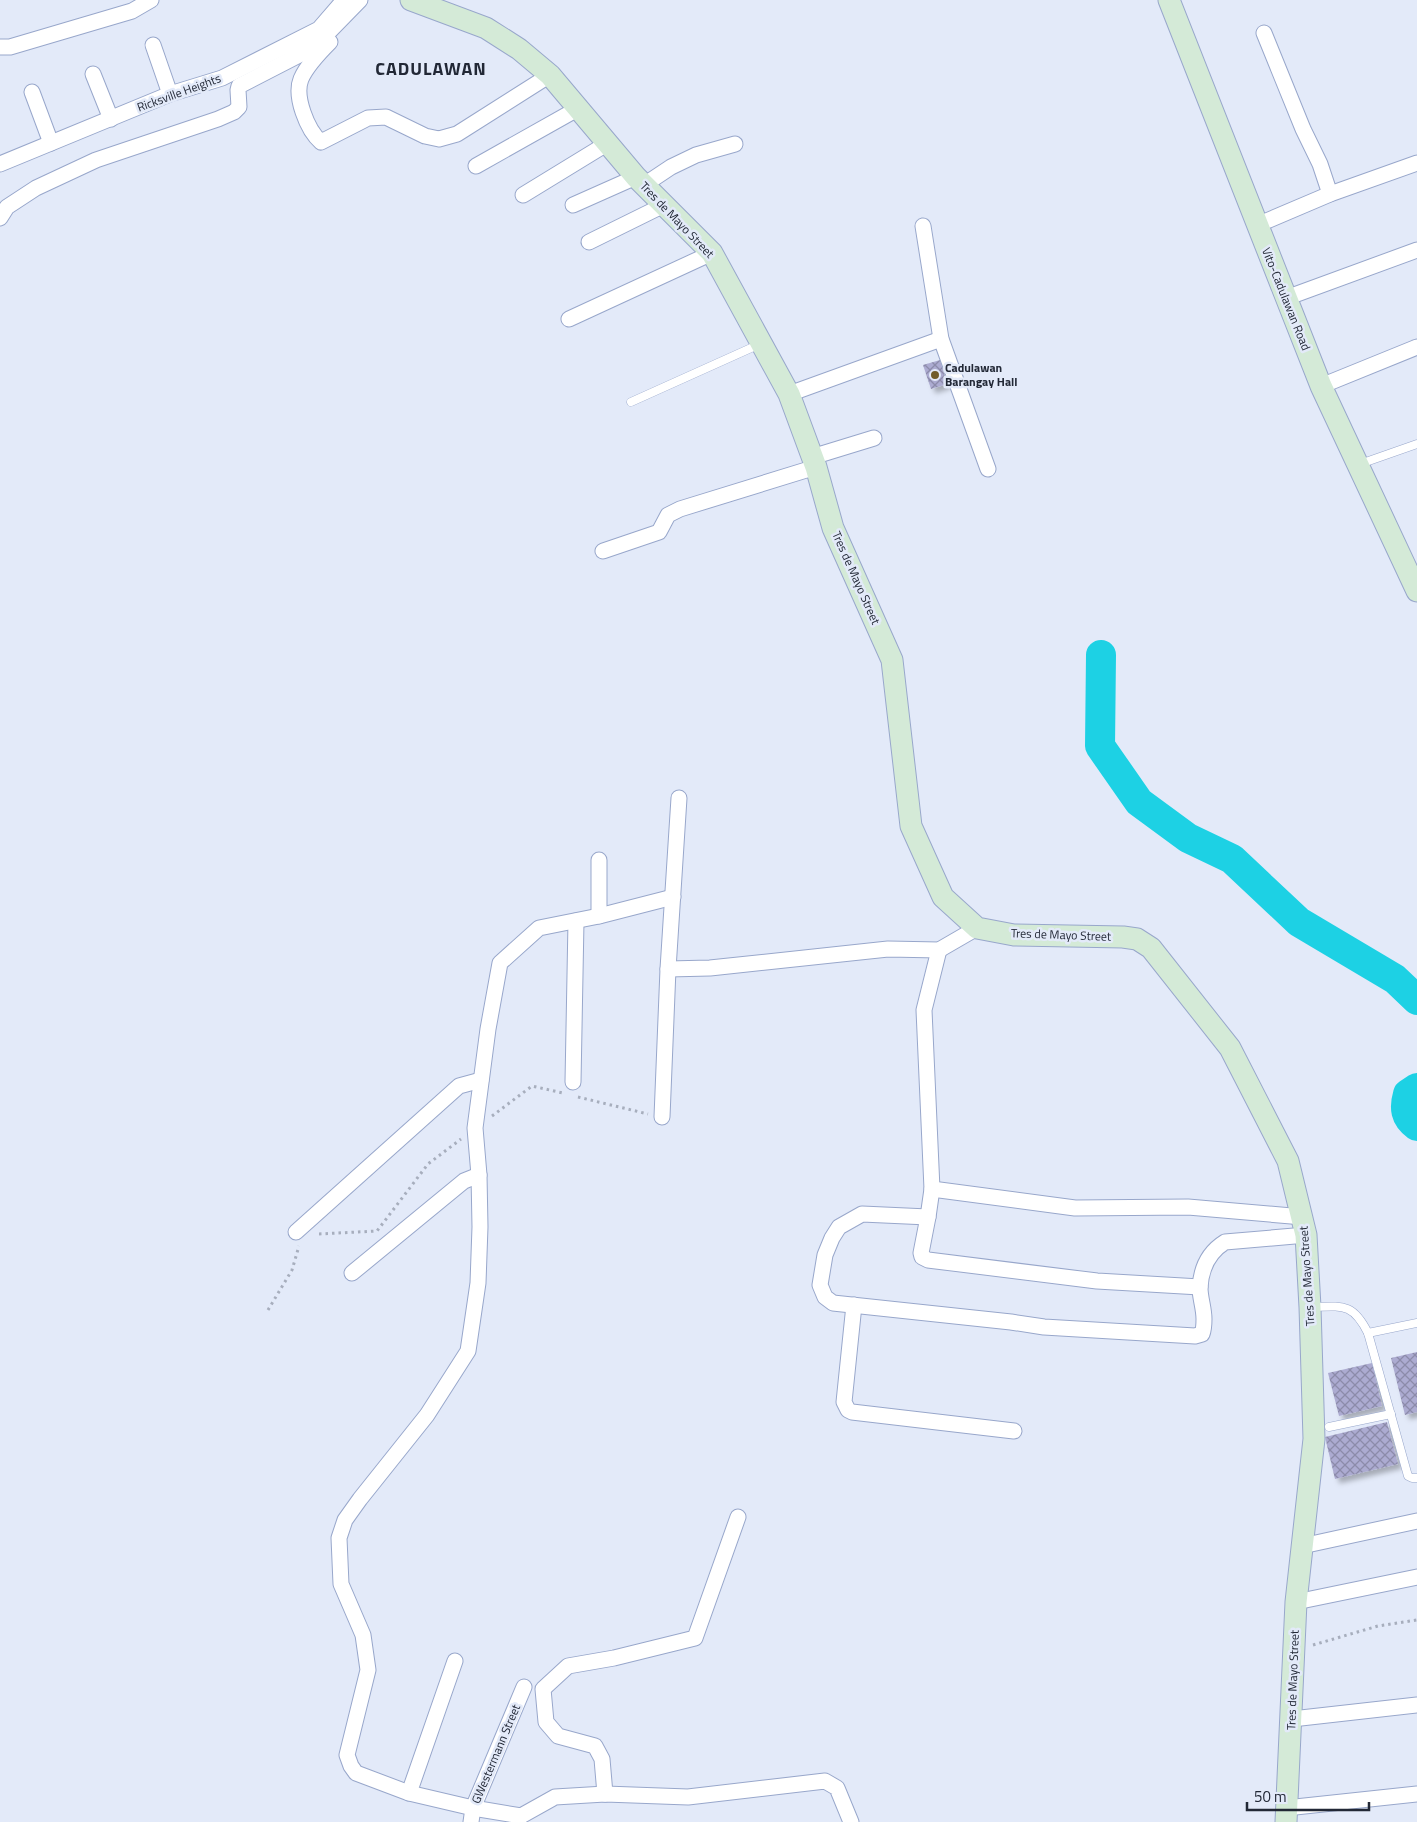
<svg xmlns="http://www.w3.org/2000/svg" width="1417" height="1822" font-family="'Titillium Web',sans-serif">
  <defs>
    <pattern id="building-cross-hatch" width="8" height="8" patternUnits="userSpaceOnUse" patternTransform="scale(1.25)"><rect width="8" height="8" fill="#acabd1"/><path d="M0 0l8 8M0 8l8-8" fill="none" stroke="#8c8baa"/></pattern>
    <filter id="shadow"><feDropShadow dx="4.5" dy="4.5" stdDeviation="2.5" flood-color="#0004"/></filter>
  </defs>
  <rect width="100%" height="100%" fill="#e3eaf9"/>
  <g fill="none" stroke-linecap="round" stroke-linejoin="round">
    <g stroke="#1dd1e4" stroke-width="30">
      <path d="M1101,655L1100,746L1139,802L1188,838L1232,859L1299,922L1395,979L1417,1000"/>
      <path d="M1417,1088L1408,1094C1404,1108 1405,1117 1417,1126"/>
    </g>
  </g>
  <g fill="url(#building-cross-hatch)" filter="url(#shadow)">
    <path d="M940,360L947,384L931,389L923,365Z"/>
    <path d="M1417,1352V1412L1405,1415L1391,1358Z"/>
    <path d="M1372,1363L1382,1406L1339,1416L1328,1373Z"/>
    <path d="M1387,1422L1398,1464L1335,1479L1325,1437Z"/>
  </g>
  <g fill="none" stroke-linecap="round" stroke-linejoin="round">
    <defs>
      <g id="lane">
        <path d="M631,402L760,344"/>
        <path d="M1360,464L1417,444"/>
        <path d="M1312,1307C1343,1306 1353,1303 1368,1333L1408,1476L1412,1478H1417"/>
        <path d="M1368,1333L1417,1323"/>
        <path d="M1329,1427L1391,1414"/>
      </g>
      <g id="street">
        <path d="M1264,33L1303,129L1320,164L1330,194"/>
        <path d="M330,42C320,52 307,65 301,79C294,96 307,130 321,142L368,118L386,117L425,136L439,139L457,134L550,75"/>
        <path d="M153,45L170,94"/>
        <path d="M0,47H10L132,11L151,0"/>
        <path d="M93,74L111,119"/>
        <path d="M32,92L51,143"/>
        <path d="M0,164L170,94L222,78L319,29L344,0"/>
        <path d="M476,166L579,108"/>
        <path d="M644,185L671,167L696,155L735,144"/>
        <path d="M523,195L608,143"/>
        <path d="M573,205L636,177"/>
        <path d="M0,218L7,207L36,188L96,160L218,119L234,112L239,107L238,90L239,86L303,53L319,42L360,0"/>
        <path d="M1257,225L1330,194L1417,163"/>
        <path d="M923,226L941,339L988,469"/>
        <path d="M589,242L664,205"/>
        <path d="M1286,298L1417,250"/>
        <path d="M569,319L712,253"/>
        <path d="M1321,386L1417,347"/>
        <path d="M789,394L941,339"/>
        <path d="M812,457L874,438"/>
        <path d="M603,551L659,532L668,515L680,509L816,467"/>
        <path d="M673,897L599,916L539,928L500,963L488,1029L475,1128L479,1175L480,1227L478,1283L468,1351L427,1415L360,1499L345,1520L339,1538L341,1584L363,1635L368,1670L347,1755L351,1766L356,1773L409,1793L473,1808L521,1816L555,1797L605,1794L688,1797L825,1781L837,1788L851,1822"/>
        <path d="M599,916V860"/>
        <path d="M939,950L924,1010L932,1189L928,1217L862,1214L839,1227L832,1238L825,1255L820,1285L825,1297L833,1303L1011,1322L1044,1327L1195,1336L1202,1334C1204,1329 1204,1324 1204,1319C1204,1308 1200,1298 1200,1288C1201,1268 1209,1252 1225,1242L1306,1235"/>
        <path d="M668,969L710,968L888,949L939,950L977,928"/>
        <path d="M573,1082L576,921"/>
        <path d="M662,1117L668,969L679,798"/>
        <path d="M932,1189L1075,1208L1188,1207L1303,1217"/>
        <path d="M928,1217L921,1253L922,1257L928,1260L1097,1281L1200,1287"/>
        <path d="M296,1232L459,1086L481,1080"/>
        <path d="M352,1273L464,1181L479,1175"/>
        <path d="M854,1305L844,1402L848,1410L852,1412L1014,1431"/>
        <path d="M1302,1546L1417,1521"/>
        <path d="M1296,1602L1417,1577"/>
        <path d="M1292,1719L1417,1705"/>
        <path d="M409,1793L455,1661"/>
        <path d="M605,1794L602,1759L595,1746L558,1736L546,1722L543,1689L568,1666L614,1658L695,1638L738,1517"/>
        <path d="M1286,1808L1417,1794"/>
        <path d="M471,1822L473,1808L524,1687"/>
      </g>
      <g id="secondary">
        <path d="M411,0L486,28L519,49L550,75L636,177L712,253L789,394L816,467L833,528L892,660L911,826L943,897L977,928L1014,935L1123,937L1137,939L1151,948L1230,1048L1288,1161L1306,1235L1310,1307L1314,1439L1296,1602L1286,1822"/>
        <path d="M1169,0L1321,386L1417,591"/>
      </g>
    </defs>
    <use href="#lane" stroke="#98a7cb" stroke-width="9"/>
    <use href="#street" stroke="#98a7cb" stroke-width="17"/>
    <use href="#secondary" stroke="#98a7cb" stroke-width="23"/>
    <g stroke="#a7aebd" stroke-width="3" stroke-dasharray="2.5 4" stroke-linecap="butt">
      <path d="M578,1097L648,1114"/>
      <path d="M492,1116L532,1086L563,1093"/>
      <path d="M319,1234L377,1231L428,1164L461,1139"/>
      <path d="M268,1310L292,1270L299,1246"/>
      <path d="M1313,1645L1378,1626L1417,1620"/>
    </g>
    <use href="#lane" stroke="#fff" stroke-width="8"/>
    <use href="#street" stroke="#fff" stroke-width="15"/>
    <use href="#secondary" stroke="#d4ead7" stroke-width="21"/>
  </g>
  <circle fill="#715c2b" stroke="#e3eaf9" stroke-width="2" cx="935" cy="375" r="5"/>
  <g text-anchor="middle" stroke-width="5" stroke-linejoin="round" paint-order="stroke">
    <g font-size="12" fill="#222836" stroke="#e3eaf9">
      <text transform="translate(179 93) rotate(-20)" y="4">Ricksville Heights</text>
      <text transform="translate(677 220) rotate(46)" y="4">Tres de Mayo Street</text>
      <text transform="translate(1286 299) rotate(68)" y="4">Vito-Cadulawan Road</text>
      <text transform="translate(856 578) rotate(66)" y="4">Tres de Mayo Street</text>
      <text transform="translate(1061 935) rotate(2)" y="4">Tres de Mayo Street</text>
      <text transform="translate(1307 1276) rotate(-94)" y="4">Tres de Mayo Street</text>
      <text transform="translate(1293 1680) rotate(-88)" y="4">Tres de Mayo Street</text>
      <text transform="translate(496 1754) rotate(-67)" y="4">GWestermann Street</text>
    </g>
    <g font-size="12" font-weight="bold" fill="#222836" stroke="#e3eaf9" text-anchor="start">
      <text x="945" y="372">Cadulawan<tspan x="945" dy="14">Barangay Hall</tspan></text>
    </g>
    <g font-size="18" font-weight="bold" letter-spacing="1" fill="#222836" stroke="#e3eaf9">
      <text x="431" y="75">CADULAWAN</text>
    </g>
  </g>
  <path d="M1247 1802v8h122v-8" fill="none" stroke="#222836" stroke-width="2.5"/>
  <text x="1254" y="1802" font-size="15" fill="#222836" stroke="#e3eaf9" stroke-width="4" paint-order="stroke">50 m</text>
</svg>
